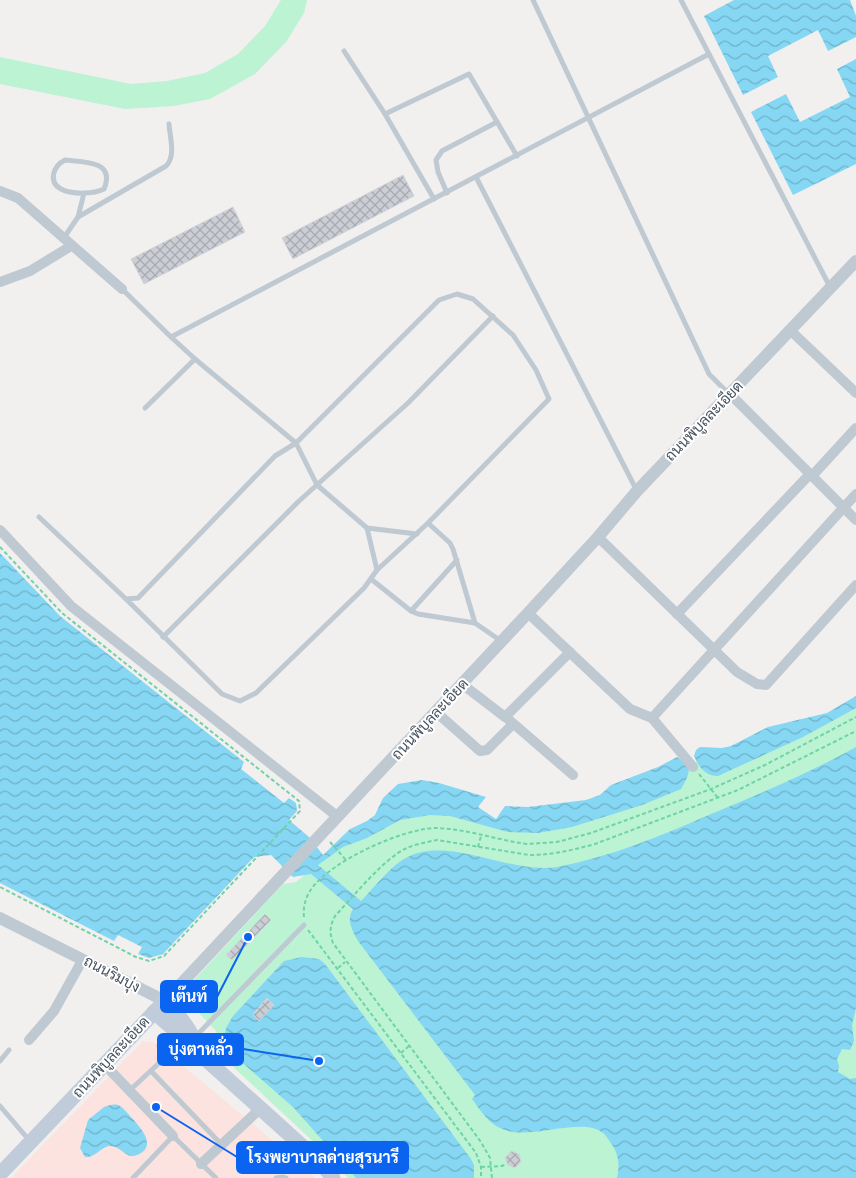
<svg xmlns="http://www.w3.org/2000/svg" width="856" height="1178" font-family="'IBM Plex Sans',Sarabun,sans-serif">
  <defs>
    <pattern id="water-waves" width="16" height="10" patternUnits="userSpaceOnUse" patternTransform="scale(1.25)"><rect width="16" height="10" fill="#85d7f3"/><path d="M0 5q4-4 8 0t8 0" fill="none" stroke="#6fb1c8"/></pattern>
    <pattern id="building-cross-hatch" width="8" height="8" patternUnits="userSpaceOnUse" patternTransform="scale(1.25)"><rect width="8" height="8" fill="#cbced4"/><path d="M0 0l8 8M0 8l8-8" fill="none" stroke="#a7aaaf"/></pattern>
  </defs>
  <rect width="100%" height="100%" fill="#f2efef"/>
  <path fill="#fde3df" d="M143,1041L156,1043L309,1171L315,1178H11Z"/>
  <g fill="#bbf3d3">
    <path d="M281,0H307L304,13L286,42L255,74L210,99L174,106L125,109L0,84V57L131,84L167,81L205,73L238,54L265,26Z"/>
    <path d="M856,704V1178H348L320,1148L227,1061L219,1044L216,1031L181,994L283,884L296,882L333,851L397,818L426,812L535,828L700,760Z"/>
  </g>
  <g fill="url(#water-waves)">
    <path d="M734,0H850L856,16V37L828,51L818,30L768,56L778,77L743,95L704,16Z"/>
    <path d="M856,59V164L793,195L751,112L786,94L800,122L850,97L837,69Z"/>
    <path d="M0,553L60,616L244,762L241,769L284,803L289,798L296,803L297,811L289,820L309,837L323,855L350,829L367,821L375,815L383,798L398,784L422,780L439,783L486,797L478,807L496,819L505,806L528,807L586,800L600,795L611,785L658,767L677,757L683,761L689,770L687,778L681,789L642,805L572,827L538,833L508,832L450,816L430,815L400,820L367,838L343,847L318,865L361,901C373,889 390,867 404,859C446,833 509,875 557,867C610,857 661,836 711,814C760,794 809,773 856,747V1008L852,1025L854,1041L850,1050L842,1049L837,1059L839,1066L838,1072L850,1079L856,1078V1178H617C620,1165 619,1153 610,1142C608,1139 606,1135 603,1133C582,1116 532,1140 505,1130C489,1125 481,1111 472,1099L475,1095L358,941C352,930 346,920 353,909L311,874L293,877L271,855L254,857L163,954L149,958L138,954L142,947L118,935L114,941L0,883Z"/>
    <path d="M856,696V708L803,737L718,776C705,776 699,767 694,756L696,750L700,747L722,748L731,746L768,727L827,713Z"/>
    <path d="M302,957L319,959L325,964L471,1159L474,1165V1178H356L293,1107L230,1052L224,1040L226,1028L233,1016L284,961Z"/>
    <path d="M110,1105C112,1105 115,1104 118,1105C123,1107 128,1114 132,1118C141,1128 158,1147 137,1155C126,1160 121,1145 109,1146C100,1148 95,1158 85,1157L80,1148L88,1120L104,1107Z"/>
  </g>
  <g fill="url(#building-cross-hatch)" stroke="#d3d5db">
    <path d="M403,175L414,196L293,259L282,238Z"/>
    <path d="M233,207L245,232L144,284L131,259Z"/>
    <path d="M265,914L271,920L232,960L226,955Z"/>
    <path d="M267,998L274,1005L259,1021L253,1014Z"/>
    <path d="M166,1035L173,1041L162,1052L156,1046Z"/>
    <path d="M511,1151L519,1154L521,1162L515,1168L508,1165L505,1158Z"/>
  </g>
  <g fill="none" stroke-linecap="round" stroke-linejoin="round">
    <g stroke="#70d3a7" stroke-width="2" stroke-dasharray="4 2.5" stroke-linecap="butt">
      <path d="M0,547L62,613L299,801L300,811L164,956L149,961L136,957L0,887"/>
      <path d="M699,774L718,798"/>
      <path d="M330,842L346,860"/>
      <path d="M478,847L481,836"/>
      <path d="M304,917C303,908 305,899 310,891C328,862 403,828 437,828C467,829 497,840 527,844L557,842L591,833L711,789L765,765L856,717"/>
      <path d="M308,930L476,1153L481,1167V1178"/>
      <path d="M338,968L345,962"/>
      <path d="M401,1053L409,1046"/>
      <path d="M481,1167L502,1166L506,1164"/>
      <path d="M492,1178L490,1158L481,1142L333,943C329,932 330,926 335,916C353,897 384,858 407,848C416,844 427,842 437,840L529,855C552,855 573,850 595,844L738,790L856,731"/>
    </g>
    <g stroke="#bfc9d2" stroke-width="5">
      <path d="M533,0L709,374L729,394"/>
      <path d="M681,0L830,287"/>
      <path d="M344,51L385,114L434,199"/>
      <path d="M385,114L469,74L517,156"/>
      <path d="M65,160C83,162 116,160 104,189C94,194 72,195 61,189C48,182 53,166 65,160Z"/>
      <path d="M476,177L637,491"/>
      <path d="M447,193L438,172L436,160L442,151L497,122"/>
      <path d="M78,217L166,166C176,156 170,138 169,124"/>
      <path d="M63,239L78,217L84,193"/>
      <path d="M122,289L171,337L709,54"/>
      <path d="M171,337L195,359L296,443L317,485L367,528L377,570"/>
      <path d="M145,408L195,359"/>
      <path d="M39,517L126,599L222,694L240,701L256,693L364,588L377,570L428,523L549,399L536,370L513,335L473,299L457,294L439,300L296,443L275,456L138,598L126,599"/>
      <path d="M428,523L450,543L453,549L475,623"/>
      <path d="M367,528L417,534"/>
      <path d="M371,579L411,611L418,614L475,623L501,641"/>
      <path d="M411,611L457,560"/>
      <path d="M163,637L299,501L408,403L493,316"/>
      <path d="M195,1037L304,925"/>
      <path d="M0,1061L9,1050"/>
      <path d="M151,1071L221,1144"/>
      <path d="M130,1090L183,1041"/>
      <path d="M0,1106L29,1140"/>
      <path d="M133,1178L173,1136L216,1178"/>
      <path d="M276,1178L283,1177L286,1178"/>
    </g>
    <g stroke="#bfc9d2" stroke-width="10">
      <path d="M0,191L18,198L122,289"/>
      <path d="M0,282L30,271L71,246"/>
      <path d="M790,330L856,393"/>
      <path d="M730,394L856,520"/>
      <path d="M812,476L856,428"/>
      <path d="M0,530L71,606L338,817"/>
      <path d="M598,537L737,672L757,684L766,685L856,585"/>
      <path d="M528,613L630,709L652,718L693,767"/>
      <path d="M677,614L810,474"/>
      <path d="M462,684L505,717L570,652"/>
      <path d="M436,712L480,751L487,750L513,724"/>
      <path d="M652,718L856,494"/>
      <path d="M508,719L573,775"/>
      <path d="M29,1040L54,1011L83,959"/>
      <path d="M105,1065L173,1136"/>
      <path d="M201,1164L261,1108"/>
    </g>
    <path stroke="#bfc9d2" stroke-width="12" d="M0,918L165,1001L528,613L598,537L637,491L856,261"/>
    <g stroke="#c1ccda" stroke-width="15">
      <path d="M154,1012L197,1050"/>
      <path d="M0,1174L165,1001C182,1017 193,1033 201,1055L321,1163L333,1178"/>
    </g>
  </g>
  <g text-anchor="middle" stroke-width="4" stroke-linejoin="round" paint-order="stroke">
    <g font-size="15" fill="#46525f" stroke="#fff">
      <text transform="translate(704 421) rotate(-46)" y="5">ถนนพิบูลละเอียด</text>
      <text transform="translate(430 719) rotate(-47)" y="5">ถนนพิบูลละเอียด</text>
      <text transform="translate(112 974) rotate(28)" y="5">ถนนริมบุ่ง</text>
      <text transform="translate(111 1057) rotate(-47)" y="5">ถนนพิบูลละเอียด</text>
    </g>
  </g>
  <path fill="none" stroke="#0b64f0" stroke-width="2" d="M248 937L217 997M319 1061L243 1049M156 1107L237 1157"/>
  <g fill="#0b64f0" stroke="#fff" stroke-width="2">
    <circle cx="248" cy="937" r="5"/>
    <circle cx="319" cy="1061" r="5"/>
    <circle cx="156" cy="1107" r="5"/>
  </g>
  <g fill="#0b64f0" stroke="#0b64f0" stroke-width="2">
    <rect x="161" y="981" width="56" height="31" rx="5"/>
    <rect x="158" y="1034" width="85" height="31" rx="5"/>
    <rect x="237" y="1142" width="171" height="31" rx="5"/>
  </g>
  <g font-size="16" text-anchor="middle" font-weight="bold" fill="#fff">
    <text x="189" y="1002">เต๊นท์</text>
    <text x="201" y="1055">บุ่งตาหลั่ว</text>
    <text x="323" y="1163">โรงพยาบาลค่ายสุรนารี</text>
  </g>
</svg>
